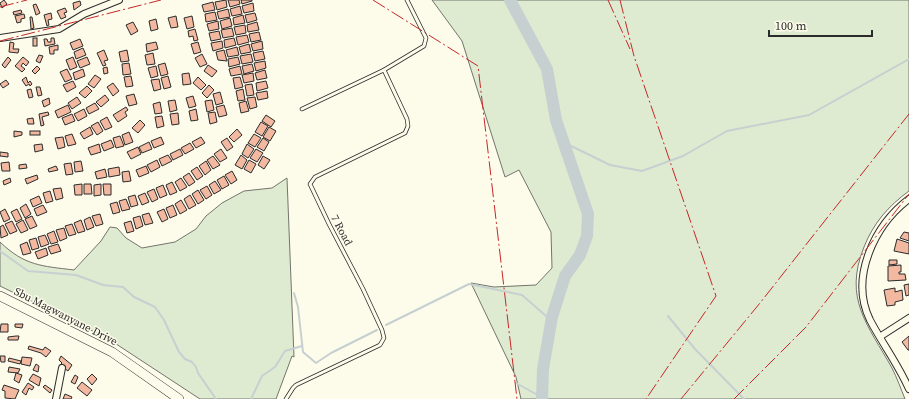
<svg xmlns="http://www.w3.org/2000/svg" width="909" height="399" font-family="'Source Serif 4',serif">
  <rect width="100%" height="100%" fill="#fdfbea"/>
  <g fill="#deebd1" stroke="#74746e">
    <path d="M432,0H909V191C888,206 873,224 864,247C843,299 868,325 892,368C897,378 901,389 905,399H521L516,377L471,283L494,287L536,285L552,268L551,232L519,170L505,177L462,41Z"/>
    <path d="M287,178L294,357L292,356L276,399H200L107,338L0,286V242C25,266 42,266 74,270L101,241L110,227L117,228L126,238L142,248L175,242L196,229L206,216L222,203L244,191L272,188Z"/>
  </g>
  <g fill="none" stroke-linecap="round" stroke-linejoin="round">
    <g stroke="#c7d0d0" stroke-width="2">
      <path d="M563,142L610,165L642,171L683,156L727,131L809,115L909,59"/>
      <path d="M0,251L28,271L76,275L103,285L123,287L134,297L155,307L164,320L179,352L185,359L192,362L196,367L198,373L216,399"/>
      <path d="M294,293L298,307L303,352L316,363L331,353L377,330"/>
      <path d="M668,316L695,349L744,399"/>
      <path d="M386,325L469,284L522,295L546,316L552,317"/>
      <path d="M516,383L543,398"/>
      <path d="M251,399L262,376L275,367L285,351L302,346"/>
    </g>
    <path stroke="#c7d0d0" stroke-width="12" d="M510,0L547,69L556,120L588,214L587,236L580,255L565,276L552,317L543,369L542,399"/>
  </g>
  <g fill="#f2b8a0" stroke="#2b2b2b">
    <path d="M4,0L7,4L2,8L0,3Z"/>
    <path d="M226,0L227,7L217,10L215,2Z"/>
    <path d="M228,0H239L240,4L230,7Z"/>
    <path d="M241,0H252V1L242,4Z"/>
    <path d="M80,1L81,5L74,10L73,3Z"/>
    <path d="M213,2L215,10L204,12L202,5Z"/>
    <path d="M253,3L254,11L244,13L242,6Z"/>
    <path d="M36,4L40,13L36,15L33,5Z"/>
    <path d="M240,6L242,14L232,16L230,9Z"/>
    <path d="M65,8L67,12L64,13L66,17L61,19L57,11Z"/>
    <path d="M228,9L230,17L219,19L217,12Z"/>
    <path d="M21,10L22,13L14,15L13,12Z"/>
    <path d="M215,12L217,20L206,22L205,14Z"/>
    <path d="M51,13L52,19L48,20L49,25L47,26L44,15Z"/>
    <path d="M255,13L257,20L247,23L245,15Z"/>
    <path d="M24,14L25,18L21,19V22L17,23L15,16Z"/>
    <path d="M243,15L245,23L234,25L233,18Z"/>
    <path d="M176,16L178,27L171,28L168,18Z"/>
    <path d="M192,16L194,27L187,29L184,18Z"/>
    <path d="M30,17H32L34,28L31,29Z"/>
    <path d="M230,18L232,26L222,29L220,21Z"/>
    <path d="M156,19L158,29L151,31L149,21Z"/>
    <path d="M218,21L219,29L209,31L207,24Z"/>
    <path d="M133,22L138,31L131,35L126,25Z"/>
    <path d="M257,22L259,30L248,32L247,25Z"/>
    <path d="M245,25L246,33L236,35L234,27Z"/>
    <path d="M232,28L234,36L223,38L221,30Z"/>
    <path d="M195,29L198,40L194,41L193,36L189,37L188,31Z"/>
    <path d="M219,31L221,39L211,41L209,33Z"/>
    <path d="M259,32L261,40L251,42L249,34Z"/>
    <path d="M247,35L249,42L238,45L236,37Z"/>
    <rect x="33" y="38" width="4" height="8"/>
    <path d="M51,38H54L55,44L45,46L44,39H47L48,42H51Z"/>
    <path d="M234,38L236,45L225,48L224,40Z"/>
    <path d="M80,39L83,46L73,50L70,43Z"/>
    <path d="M222,41L223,48L213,51L211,43Z"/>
    <path d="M262,41L263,49L253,51L251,44Z"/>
    <path d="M10,42L14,43L13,49H19L18,53L9,52Z"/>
    <path d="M156,42L158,49L147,52L146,44Z"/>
    <path d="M198,42L201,52L194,54L191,44Z"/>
    <path d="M249,44L251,52L241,54L239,47Z"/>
    <path d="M58,45V50H54V54H50L49,47Z"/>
    <path d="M237,47L239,55L228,57L226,50Z"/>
    <path d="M83,48L86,55L76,59L74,52Z"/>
    <path d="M104,50L108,60L104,61L106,65L103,66L97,53Z"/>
    <path d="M127,50L129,61L121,62L119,52Z"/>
    <path d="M224,50L227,61L218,60L216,52Z"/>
    <path d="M263,51L265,59L255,61L253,53Z"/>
    <path d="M153,53L155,64L147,65L145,55Z"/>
    <path d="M202,54L207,64L200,67L195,58Z"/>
    <path d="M251,54L253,62L242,64L240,56Z"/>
    <path d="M39,55L43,56L40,63L36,61Z"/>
    <path d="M8,57L11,60L5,68L2,65Z"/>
    <path d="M23,57L29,62L26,66L23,63L21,66L25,69L22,72L15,66Z"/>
    <path d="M73,57L77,67L70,70L66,60Z"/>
    <path d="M87,57L90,64L80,68L77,61Z"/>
    <path d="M238,57L240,64L229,67L228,59Z"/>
    <path d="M265,61L266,68L256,71L254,63Z"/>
    <path d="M129,63L131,74L123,75L122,64Z"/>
    <path d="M165,63L168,74L161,76L158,65Z"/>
    <path d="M252,64L254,71L244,74L242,66Z"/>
    <path d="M208,65L217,71L212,77L204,71Z"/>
    <path d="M37,66L40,69L35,74L32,71Z"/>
    <path d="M156,66L158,76L151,78L148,68Z"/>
    <path d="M240,66L242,74L231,76L229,69Z"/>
    <path d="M107,67L108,73L104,74L103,68Z"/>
    <path d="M67,69L72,79L65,82L60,72Z"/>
    <path d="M83,69L85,76L75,80L73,73Z"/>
    <path d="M265,70L267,78L257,80L255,73Z"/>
    <path d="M189,73L191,84L183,85L182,74Z"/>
    <path d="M253,73L254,81L244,83L242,75Z"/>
    <path d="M95,75L101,79L94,88L88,84Z"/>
    <path d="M131,76L133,86L126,87L124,77Z"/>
    <path d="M168,76L171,87L164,89L161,78Z"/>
    <path d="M26,77L28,83L30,81L32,84L30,86L29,84L26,86L22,80Z"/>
    <path d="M198,77L206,85L201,90L193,83Z"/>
    <path d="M240,77L243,87L235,89L233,78Z"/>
    <path d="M159,79L161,89L154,91L151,80Z"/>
    <path d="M6,80L9,84L3,88L0,84Z"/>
    <path d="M73,81L76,87L67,92L63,85Z"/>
    <path d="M266,81L268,88L257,91L256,83Z"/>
    <path d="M113,83L119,91L113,96L107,87Z"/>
    <path d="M252,84L254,95L247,96L245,85Z"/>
    <path d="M209,85L214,90L207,98L202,93Z"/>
    <path d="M87,86L92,91L85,98L79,93Z"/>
    <path d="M36,87H40L42,95L38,96Z"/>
    <path d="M31,89L33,97L29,98L27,90Z"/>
    <path d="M243,89L245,100L238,101L236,91Z"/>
    <path d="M267,91L268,98L258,100L256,93Z"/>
    <path d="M220,92L223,103L216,105L213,94Z"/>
    <path d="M134,94L137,104L129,106L126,96Z"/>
    <path d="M105,95L109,100L101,107L96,102Z"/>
    <path d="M193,96L196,106L189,108L186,98Z"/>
    <path d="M77,97L81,103L72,109L68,103Z"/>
    <path d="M255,97L257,107L250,109L247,98Z"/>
    <path d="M49,98L50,104L44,107L42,101Z"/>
    <path d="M175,100L177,110L170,112L168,101Z"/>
    <path d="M212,100L214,110L207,112L205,101Z"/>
    <path d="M246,101L249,111L241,113L239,103Z"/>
    <path d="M160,102L162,113L155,114L153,104Z"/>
    <path d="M95,103L99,109L89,114L86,108Z"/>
    <path d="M68,105L71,112L58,118L55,111Z"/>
    <path d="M224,105L227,115L219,117L216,107Z"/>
    <path d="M126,107L128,110L125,112L127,116L118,122L113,115Z"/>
    <path d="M84,109L87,116L78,121L74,114Z"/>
    <path d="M196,109L198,120L191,121L189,111Z"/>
    <path d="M48,112L49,115L42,117L44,125L41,126L39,114Z"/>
    <path d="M215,112L217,122L210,124L208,113Z"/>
    <path d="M178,113L179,124L172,125L170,114Z"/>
    <path d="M72,114L75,121L65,125L62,118Z"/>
    <path d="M266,115L275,121L271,127L262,121Z"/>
    <path d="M162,116L164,126L157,128L155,117Z"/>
    <path d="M107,117L112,127L105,130L100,121Z"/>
    <path d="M33,118L34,124H28L27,119Z"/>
    <path d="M140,120L145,125L138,133L132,128Z"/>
    <path d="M98,122L103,131L97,135L91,126Z"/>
    <path d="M261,122L268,126L262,136L255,132Z"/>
    <path d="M90,127L93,134L84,139L80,133Z"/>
    <path d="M269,127L276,131L270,141L263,137Z"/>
    <path d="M237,129L242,135L234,142L229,137Z"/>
    <path d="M14,131L22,132V135L14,137Z"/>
    <rect x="30" y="131" width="10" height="4"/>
    <path d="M129,132L133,142L125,145L122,135Z"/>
    <path d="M72,134L76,144L68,146L65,136Z"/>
    <path d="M254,134L261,138L255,147L248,143Z"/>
    <path d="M120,136L124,146L116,148L113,138Z"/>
    <path d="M63,137L65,147L58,149L55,138Z"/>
    <path d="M161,137L164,144L154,148L151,141Z"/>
    <path d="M201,137L205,143L196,148L192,142Z"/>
    <path d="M227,138L233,147L227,151L221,142Z"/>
    <path d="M263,138L269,142L264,151L257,147Z"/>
    <path d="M111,140L114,147L104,151L101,144Z"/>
    <path d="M149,142L152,149L142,153L139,147Z"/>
    <path d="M190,143L194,149L185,154L181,148Z"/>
    <path d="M42,144L43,150L35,152L34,145Z"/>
    <path d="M99,144L101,152L91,155L88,148Z"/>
    <path d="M247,144L254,149L248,158L242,154Z"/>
    <path d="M138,147L141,154L131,159L127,152Z"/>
    <path d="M180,149L183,155L173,160L170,154Z"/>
    <path d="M221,149L227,158L220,162L214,154Z"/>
    <path d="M256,149L263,153L257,162L250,158Z"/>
    <path d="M0,152L8,153V157L0,156Z"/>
    <path d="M168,155L172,161L162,166L159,159Z"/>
    <path d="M241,155L247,160L242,169L235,165Z"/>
    <path d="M213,156L220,165L213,169L207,160Z"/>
    <path d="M263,156L270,160L264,169L258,165Z"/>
    <path d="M157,160L160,167L151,172L147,165Z"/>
    <path d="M249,160L256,164L251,173L244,169Z"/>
    <path d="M81,161L83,171L75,172L74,162Z"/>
    <path d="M206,161L211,170L205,175L199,166Z"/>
    <path d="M9,162L10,171H2L1,163Z"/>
    <path d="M71,163L73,174L66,175L64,164Z"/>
    <path d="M26,164L27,168L19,169V165Z"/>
    <path d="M56,166L58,170L49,172L48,169Z"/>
    <path d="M146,166L149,173L139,177L136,170Z"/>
    <path d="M119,167L120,175L109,177L108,169Z"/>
    <path d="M197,167L203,176L197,180L191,171Z"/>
    <path d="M105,169L107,177L97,179L95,172Z"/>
    <path d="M129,171L131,181L123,182L122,172Z"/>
    <path d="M232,171L237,180L231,184L225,175Z"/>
    <path d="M189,173L195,182L189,186L183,177Z"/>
    <path d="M37,175L38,179L27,184L25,179Z"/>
    <path d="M224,176L229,185L222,189L217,180Z"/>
    <path d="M10,178L11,182L4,185L3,181Z"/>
    <path d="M181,178L187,187L180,191L175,182Z"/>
    <path d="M215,181L221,190L214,194L209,185Z"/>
    <path d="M172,182L177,192L170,195L166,185Z"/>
    <path d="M82,184V195H75L74,185Z"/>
    <path d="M84,184H91L92,194H84Z"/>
    <path d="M101,184V195L94,196V185Z"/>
    <path d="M103,184H111V195H104Z"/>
    <path d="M163,185L167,195L160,198L156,188Z"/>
    <path d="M207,186L212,195L206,199L200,190Z"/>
    <path d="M61,188L63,198L56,200L53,189Z"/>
    <path d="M154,189L158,199L152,202L147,192Z"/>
    <path d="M198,190L204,200L198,204L192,194Z"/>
    <path d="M50,191L53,201L46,203L43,193Z"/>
    <path d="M145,193L149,202L142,205L138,196Z"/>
    <path d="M135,195L138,205L131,207L128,197Z"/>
    <path d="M190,195L196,205L189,209L184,199Z"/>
    <path d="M39,196L42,203L33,207L30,200Z"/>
    <path d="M126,199L130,209L122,211L119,201Z"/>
    <path d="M181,200L187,210L180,214L175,204Z"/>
    <path d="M117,202L120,212L113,214L110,204Z"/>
    <path d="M26,204L31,214L25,218L20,208Z"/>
    <path d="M43,205L47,212L37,216L34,209Z"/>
    <path d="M173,205L177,215L170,218L166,208Z"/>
    <path d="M5,209L10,219L4,222L0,212Z"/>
    <path d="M17,209L22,219L16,222L11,212Z"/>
    <path d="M164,209L168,219L162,222L157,212Z"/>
    <path d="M149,213L153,223L145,225L142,215Z"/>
    <path d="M100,214L103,224L96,226L92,216Z"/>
    <path d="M32,216L37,226L30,229L25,219Z"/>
    <path d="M140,216L143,226L136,229L133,218Z"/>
    <path d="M90,217L94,227L87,230L84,220Z"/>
    <path d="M23,220L28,230L21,233L16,224Z"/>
    <path d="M81,220L85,231L78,233L74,223Z"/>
    <path d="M12,221L17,231L10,234L5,224Z"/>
    <path d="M131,221L134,231L127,233L124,223Z"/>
    <path d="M72,224L76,234L69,236L65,226Z"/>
    <path d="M3,225L8,235L1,238L0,227Z"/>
    <path d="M64,228L67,238L60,241L56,230Z"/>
    <path d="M54,231L58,242L51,244L47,234Z"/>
    <path d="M904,232L909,233V241L900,238Z"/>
    <path d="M45,235L49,244L41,247L38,237Z"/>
    <path d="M36,238L39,248L32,250L29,240Z"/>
    <path d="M897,239L909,243V254L894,251Z"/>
    <path d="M27,242L31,253L23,255L20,245Z"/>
    <path d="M58,244L61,251L51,254L48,247Z"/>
    <path d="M46,248L48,255L38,259L35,252Z"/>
    <path d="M889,260H897V264L889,265Z"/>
    <path d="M901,265V272H899V274H905L906,280L888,281V266Z"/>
    <path d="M909,284V295L906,296L904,285Z"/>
    <path d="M895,288V292L902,290L903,300L895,302V305L887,306L884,290Z"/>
    <path d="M1,324H8V332H0Z"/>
    <path d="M15,324H23L22,328L15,327Z"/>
    <path d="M16,336H19L18,340H8V337Z"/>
    <path d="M909,336V350H908L902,342Z"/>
    <path d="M29,346L43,350L45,347L51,351L46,357L41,353L28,349Z"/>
    <path d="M0,356H5V362H1Z"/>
    <path d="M61,356L72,365L68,371L60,365L62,363L59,360Z"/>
    <path d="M22,357L32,358L30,366L21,364Z"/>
    <path d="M9,358L21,361L20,364L8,361Z"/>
    <path d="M36,364L39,366L38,372L33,370Z"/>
    <path d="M9,367L20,369L18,373L8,372Z"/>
    <path d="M16,373L22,375L19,383L14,380Z"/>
    <path d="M33,374L41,378L39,386L29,380Z"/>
    <path d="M92,374L97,379L92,385L87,379Z"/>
    <path d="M75,375L78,377L75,384L71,382Z"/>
    <path d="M82,382L92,390L87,396L77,388Z"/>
    <path d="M28,383L34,387L32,390L29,388L26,395L22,392Z"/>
    <path d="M4,385L19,390L15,399L5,398V391L2,390Z"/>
    <path d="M45,385L52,390L50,393L43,387Z"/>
    <path d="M65,394L72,397L71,399H63Z"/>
  </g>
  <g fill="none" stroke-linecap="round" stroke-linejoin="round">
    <defs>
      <g id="lane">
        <path d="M302,109L384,70L424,46L426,38L407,0"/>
        <path d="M286,399L293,388L296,385L380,345L384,338L382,330L363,289L329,224L310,184L315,177L405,133L408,126L407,119L384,70"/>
      </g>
      <g id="street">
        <path d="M0,38L59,29L84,14L119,0"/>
        <path d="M909,199C875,225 849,277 870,320C882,343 898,364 909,389"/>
        <path d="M881,336L909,318"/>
        <path d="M56,399L62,368"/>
      </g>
      <path id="secondary" d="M0,296L112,352L179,399"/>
    </defs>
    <use href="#lane" stroke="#2b2b2b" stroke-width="4.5"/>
    <use href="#street" stroke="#2b2b2b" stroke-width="8"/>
    <use href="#secondary" stroke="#2b2b2b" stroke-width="10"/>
    <use href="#lane" stroke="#fdfbea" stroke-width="3"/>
    <use href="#street" stroke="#fdfbea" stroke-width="6"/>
    <use href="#secondary" stroke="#fdfbea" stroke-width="9"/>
    <g stroke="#c62828" stroke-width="1" stroke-dasharray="14 3 2 3" stroke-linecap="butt">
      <path d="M373,0L478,66L517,399"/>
      <path d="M608,0L630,49"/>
      <path d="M620,0L634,56L716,296L646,399"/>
      <path d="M0,7L27,0"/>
      <path d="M0,41L161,0"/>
      <path d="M681,399L760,303L909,114"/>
      <path d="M734,399L806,327L909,194"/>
    </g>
  </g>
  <g text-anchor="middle" stroke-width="3" stroke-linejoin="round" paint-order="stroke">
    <g font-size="11" fill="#2b2b2b" stroke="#fdfbea">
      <text transform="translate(342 230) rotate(62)" y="4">7 Road</text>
      <text transform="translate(66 316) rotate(27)" y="4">Sbu Magwanyane Drive</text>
    </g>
  </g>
  <path d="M769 30v6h103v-6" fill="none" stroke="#2b2b2b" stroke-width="2"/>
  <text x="775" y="30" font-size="12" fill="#2b2b2b" stroke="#fdfbea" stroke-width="3" paint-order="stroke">100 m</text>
</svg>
